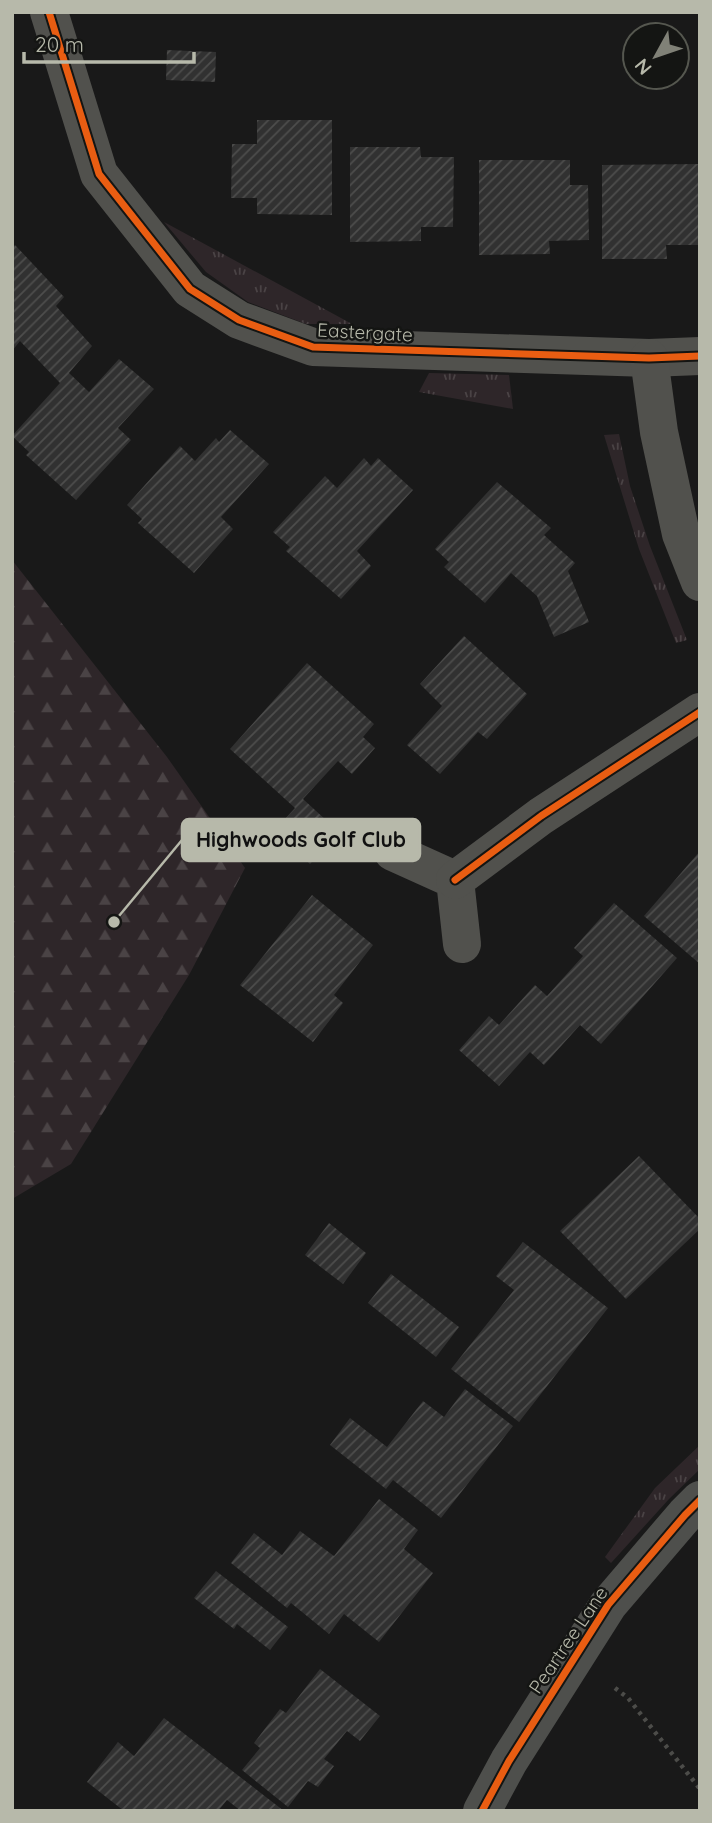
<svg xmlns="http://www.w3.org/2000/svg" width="712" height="1823" font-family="Quicksand,sans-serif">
  <defs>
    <pattern id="grass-tufts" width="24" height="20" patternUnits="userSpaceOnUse" patternTransform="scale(1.75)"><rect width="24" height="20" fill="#2e2629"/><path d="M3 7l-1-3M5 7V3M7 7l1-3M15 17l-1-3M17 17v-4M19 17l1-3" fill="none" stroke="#4a4345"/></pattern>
    <pattern id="forest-firs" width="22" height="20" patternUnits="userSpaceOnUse" patternTransform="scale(1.75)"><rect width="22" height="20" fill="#2e2629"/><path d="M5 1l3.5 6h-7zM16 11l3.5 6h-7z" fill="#4a4345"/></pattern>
    <pattern id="building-hatch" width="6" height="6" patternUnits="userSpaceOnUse" patternTransform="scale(1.75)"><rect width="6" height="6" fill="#313131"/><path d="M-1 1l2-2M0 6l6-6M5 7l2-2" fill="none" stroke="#4d4d4c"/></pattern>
  </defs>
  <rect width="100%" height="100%" fill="#191919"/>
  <g fill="url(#grass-tufts)">
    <path d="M164,222L352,324H306L248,302L206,272Z"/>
    <path d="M429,373L509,375L513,409L419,392Z"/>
    <path d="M619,434L630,486L650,546L687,640L676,643L639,549L604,435Z"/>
    <path d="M700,1445V1469L669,1499L611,1563L605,1557L655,1488Z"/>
  </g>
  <path fill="url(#forest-firs)" d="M12,560L167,757L245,868L189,975L71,1164L12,1199Z"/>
  <g fill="url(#building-hatch)">
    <path d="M167,50L216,52L215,82L166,80Z"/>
    <path d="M257,120H332V215L257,214V198H231L232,144H257Z"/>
    <path d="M350,147H420L421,157H454L453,227H421V241L350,242Z"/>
    <path d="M479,160H570V185H588L589,240L549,241L550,254L479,255Z"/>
    <path d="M699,164L700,245H666L667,259H602V165Z"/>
    <path d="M15,245L64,297L56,306L92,346L69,373L89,392L119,359L154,389L118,428L131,440L76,500L26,455L29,452L12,436L60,383L20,341L12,351V248Z"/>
    <path d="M230,430L269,464L221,517L233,529L194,573L138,523L142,519L127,505L180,446L195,461L216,438L219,442Z"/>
    <path d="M364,458L371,466L378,458L413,490L357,551L371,566L341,599L286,551L290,547L273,532L325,476L337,488Z"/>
    <path d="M497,482L551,528L544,535L575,563L568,571L589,622L554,637L537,596L511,573L485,603L444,567L449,562L435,549Z"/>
    <path d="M464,636L527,694L487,739L478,732L440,774L407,745L442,706L420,684Z"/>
    <path d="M307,663L374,724L363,737L375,748L352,774L338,761L303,799L339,832L310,864L274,831L295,808L230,749Z"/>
    <path d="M700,851V964L644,916Z"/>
    <path d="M312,895L373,945L334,995L343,1003L313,1042L240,985Z"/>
    <path d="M614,903L677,958L601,1044L580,1025L544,1065L530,1052L499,1086L459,1050L489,1016L499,1025L535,985L547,996L583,956L574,948Z"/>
    <path d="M639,1156L700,1219V1229L626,1299L560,1231Z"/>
    <path d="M329,1223L366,1253L343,1284L305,1255Z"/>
    <path d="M523,1242L608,1308L519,1422L451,1369L514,1290L496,1276Z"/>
    <path d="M391,1274L459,1327L436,1357L368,1303Z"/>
    <path d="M465,1389L513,1426L441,1518L393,1480L386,1489L330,1445L350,1418L387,1447L423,1401L444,1417Z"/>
    <path d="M379,1499L418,1530L404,1549L433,1573L379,1642L344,1614L329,1634L291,1603L287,1608L231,1563L254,1533L282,1555L300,1531L334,1556Z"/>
    <path d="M216,1571L288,1627L270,1650L237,1624L234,1629L194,1598Z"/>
    <path d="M320,1669L380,1716L360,1741L347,1731L324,1759L334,1766L318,1787L308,1781L288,1807L242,1770L260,1748L254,1743L280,1709L286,1713Z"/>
    <path d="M164,1718L284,1811H241L227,1800L218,1811H124L87,1782L118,1742L134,1756Z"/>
  </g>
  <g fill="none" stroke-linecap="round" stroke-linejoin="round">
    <path stroke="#4c4c49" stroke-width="4.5" stroke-dasharray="3.5 5" stroke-linecap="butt" d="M615,1688L628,1698L700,1789"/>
    <g stroke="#51514d" stroke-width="38">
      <path d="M49,12L99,174L190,289L239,320L313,347L649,358L700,356"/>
      <path d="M649,358L659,432L681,534L700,582"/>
      <path d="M393,852L455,880L462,944"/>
      <path d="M455,880L541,816L700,712"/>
    </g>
    <path stroke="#4e4f4c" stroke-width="38" d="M482,1811L509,1761L608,1605L685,1515L700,1500"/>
    <defs>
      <g id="cycleway">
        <path d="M49,12L99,174L190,289L239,320L313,347L649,358L700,356"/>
        <path d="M455,880L541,816L700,712"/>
        <path d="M482,1811L509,1761L608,1605L685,1515L700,1500"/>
      </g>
    </defs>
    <use href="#cycleway" stroke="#141513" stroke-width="11"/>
    <use href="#cycleway" stroke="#e95d12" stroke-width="7"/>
  </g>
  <g text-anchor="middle" stroke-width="5" stroke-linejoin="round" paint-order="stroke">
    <g font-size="19" fill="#b7b9aa" stroke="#141513">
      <text transform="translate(365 332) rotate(3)" y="7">Eastergate</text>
      <text transform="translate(568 1640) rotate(-56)" y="7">Peartree Lane</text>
    </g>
  </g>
  <path fill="none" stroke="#b7b9aa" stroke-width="2.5" d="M114 922L182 840"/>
  <circle fill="#b7b9aa" stroke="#141513" stroke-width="2.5" cx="114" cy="922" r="7"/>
  <rect fill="#b7b9aa" stroke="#b7b9aa" stroke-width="2.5" x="182" y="819" width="238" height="42" rx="7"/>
  <g font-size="21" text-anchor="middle" font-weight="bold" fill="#111">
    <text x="301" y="847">Highwoods Golf Club</text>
  </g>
  <rect width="712" height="1823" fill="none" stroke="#b7b9aa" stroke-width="28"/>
  <g transform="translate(656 56) rotate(230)"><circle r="33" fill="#141513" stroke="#55574f" stroke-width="2"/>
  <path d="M0-5L12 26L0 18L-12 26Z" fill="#808177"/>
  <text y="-10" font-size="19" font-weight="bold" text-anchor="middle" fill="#b7b9aa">N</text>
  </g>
  <path d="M24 52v10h170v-10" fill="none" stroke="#b7b9aa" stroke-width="3.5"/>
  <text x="35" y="52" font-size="21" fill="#b7b9aa" stroke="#141513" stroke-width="5" paint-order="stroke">20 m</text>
</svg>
